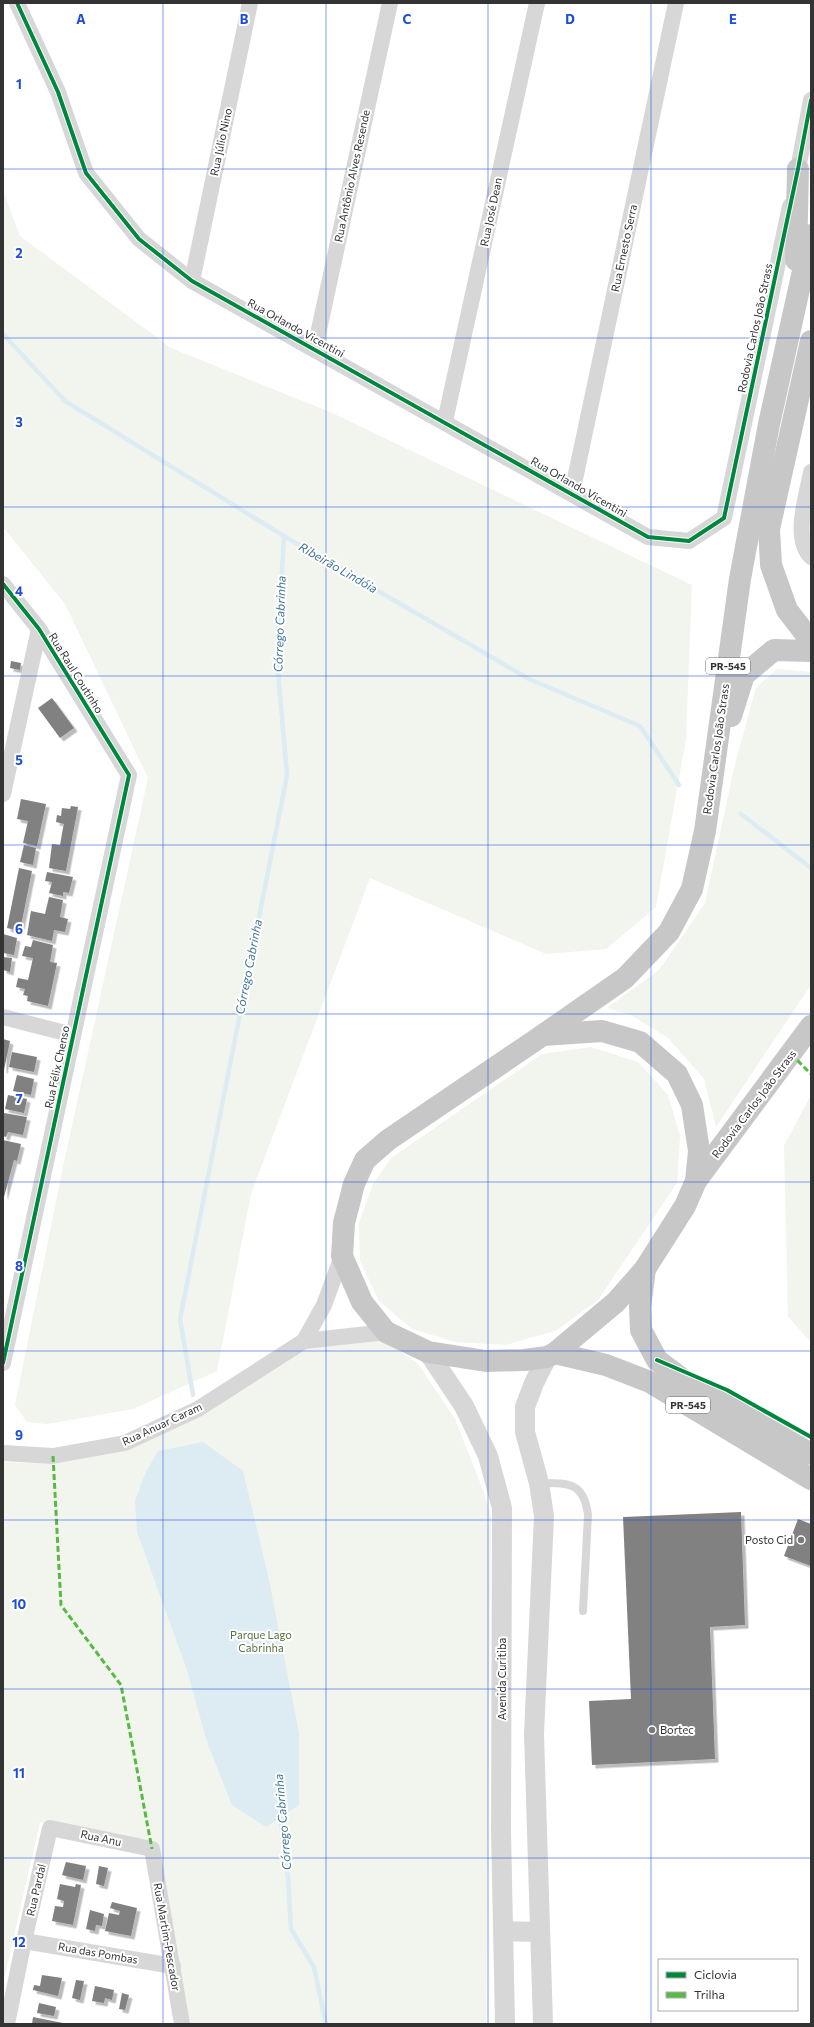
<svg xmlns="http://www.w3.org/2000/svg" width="814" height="2027" font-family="Commissioner,sans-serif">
  <defs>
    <filter id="shadow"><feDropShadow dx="3.5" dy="3.5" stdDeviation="0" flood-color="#0004"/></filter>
  </defs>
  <rect width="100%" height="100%" fill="#fff"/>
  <g fill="#f1f5ed">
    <path d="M3,190L20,236L171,348L330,412L692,585L686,739L656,907L606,949L546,954L370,878L251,1194L217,1371L133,1409L47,1424L27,1422L15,1405L64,1162L148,778L65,604L3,527Z"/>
    <path d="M777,669L811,672V985L716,1127L704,1079L668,1038L631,1015L607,1008L659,970L705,903L735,764L756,688Z"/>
    <path d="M591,1047L638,1062L668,1095L680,1136L677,1183L598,1300L557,1330L506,1345L455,1342L412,1329L379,1301L360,1261L359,1223L373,1184L391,1158L542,1054Z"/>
    <path d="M811,1095V1342L788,1317L784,1146Z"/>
    <path d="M384,1339L418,1364L455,1419L483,1490L491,1517L486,2024H187L152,1843L40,1822L3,1984V1462L54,1464L126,1451L217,1406L303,1349Z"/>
  </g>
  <path fill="#ddebf3" d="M203,1442L243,1471L268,1575L299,1733V1805L266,1827L232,1805L207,1742L186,1667L137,1532L135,1501L145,1474L158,1451Z"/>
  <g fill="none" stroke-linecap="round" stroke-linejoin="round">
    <g stroke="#ddebf3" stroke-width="4.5">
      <path d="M3,334L65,401L284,536L529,679L640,726L679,785"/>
      <path d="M741,814L811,868"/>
      <path d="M193,1395L180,1319L287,775L277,660L284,536"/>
      <path d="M283,1810L281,1826L288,1877L291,1929L314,1967L326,2024"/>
    </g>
  </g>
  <g fill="#818181" filter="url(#shadow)">
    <path d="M11,661L21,663L20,670L10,668Z"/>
    <path d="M52,698L74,728L60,738L38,708Z"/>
    <path d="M21,799L46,804L37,846L23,843L28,821L17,819Z"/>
    <path d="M71,806L78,807L66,871L49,868L52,844L60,845L63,828L64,824L56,822L57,815L61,816L62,808L70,809Z"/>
    <path d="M24,845L36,848L33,865L20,862Z"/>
    <path d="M19,868L32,871L20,931L7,928Z"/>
    <path d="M47,872L73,877L69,893L63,892V896L49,893L52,882L45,881Z"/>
    <path d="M49,897L63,900L60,917L68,919L65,932L54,930L52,941L27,935L31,911L45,914Z"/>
    <path d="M3,934L17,938L14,955L3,953Z"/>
    <path d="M33,940L53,945L50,962L57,963L48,1006L27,1001L28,996L23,995L25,989L16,987L18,978L28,980L33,958L22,956L25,946L31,947Z"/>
    <path d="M3,957L12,958L10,972L3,970Z"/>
    <path d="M3,1039L10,1041L4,1070H3Z"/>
    <path d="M12,1052L37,1057L34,1072L9,1067Z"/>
    <path d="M17,1075L34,1079L31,1095L13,1091Z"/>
    <path d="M8,1095L27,1099L24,1113L5,1109Z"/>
    <path d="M4,1113L27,1117L23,1135L8,1132L6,1137L3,1136Z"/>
    <path d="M3,1140L21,1144L17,1161L14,1160L4,1197Z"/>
    <path d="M741,1512L745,1625L710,1627L715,1759L592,1765L589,1701L631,1699L623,1517Z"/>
    <path d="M798,1519L811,1524V1566L784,1556Z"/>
    <path d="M66,1862L86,1866L83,1880L62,1875Z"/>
    <path d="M99,1866L108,1868L104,1886L96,1884Z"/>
    <path d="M60,1884L75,1887L76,1884L81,1885L73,1925L52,1921L55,1906L63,1907L64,1901L57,1899Z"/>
    <path d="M112,1902L137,1908L131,1936L105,1931L109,1913L119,1915L120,1911L110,1908Z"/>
    <path d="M90,1910L104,1914L102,1926L96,1925L95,1931L86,1929Z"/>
    <path d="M42,1975L62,1978L58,1996L33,1990L34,1985L40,1986Z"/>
    <path d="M76,1980L84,1981L80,2000L72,1998Z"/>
    <path d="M95,1986L114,1990L112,2000L105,1998L104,2003L92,2001Z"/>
    <path d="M122,1993L129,1995L125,2010L119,2009Z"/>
    <path d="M39,2003L56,2007L54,2016L37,2013Z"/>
    <path d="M33,2017L63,2023V2024H32Z"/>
  </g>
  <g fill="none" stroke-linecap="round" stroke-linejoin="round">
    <path stroke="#d7d7d7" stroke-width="8" d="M539,1483C569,1483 584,1482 588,1515L583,1611"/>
    <g stroke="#d7d7d7" stroke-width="16">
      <path d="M17,3L58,92L86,173L139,239L192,281L648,537L689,541L724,518L790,206"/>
      <path d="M796,180L811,100"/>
      <path d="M192,281L250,3"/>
      <path d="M315,348L390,3"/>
      <path d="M445,421L537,3"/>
      <path d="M811,472C807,495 792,539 811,557"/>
      <path d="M572,493L676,3"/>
      <path d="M3,584L39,629L129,775L3,1363"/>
      <path d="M3,794L39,629"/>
      <path d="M3,1017L73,1035"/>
      <path d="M304,1341L324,1305L342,1256"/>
      <path d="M3,1453L53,1456L125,1443L198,1409L304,1341L386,1332"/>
      <path d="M24,1941L173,1966"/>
      <path d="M7,2024L24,1941L50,1828L152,1849L182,2024"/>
    </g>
    <g stroke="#d7d7d7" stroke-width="20">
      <path d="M428,1352L464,1406L488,1456L502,1508L501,1831L505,2024"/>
      <path d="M503,1931L539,1932"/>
      <path d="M543,2024L534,1734L544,1516L539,1483L525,1432V1407L534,1383L547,1357"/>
    </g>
    <g stroke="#c7c7c7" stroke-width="22">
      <path d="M796,260L798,169"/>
      <path d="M811,341L769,529L771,565L787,610L811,641"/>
      <path d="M731,716L744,675L774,650L811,651"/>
      <path d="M602,1031L640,1042L677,1074L692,1105L699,1151L696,1181L685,1206L645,1269L616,1302L555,1353L547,1357L524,1360L486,1361L428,1352L386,1332L362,1302L342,1256L344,1223L354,1184L365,1160L388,1140L543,1035Z"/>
      <path d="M543,1035L625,978L669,932L692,889L705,831L740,579L769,424L811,235"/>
      <path d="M696,1181L811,1026"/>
      <path d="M645,1269L640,1307L641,1330L657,1360L689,1384L811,1454"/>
      <path d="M555,1353L606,1365L650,1382L811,1479"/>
    </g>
    <g stroke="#58b947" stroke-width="3" stroke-dasharray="6 3" stroke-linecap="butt">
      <path d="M791,1054L811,1074"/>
      <path d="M53,1456L61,1605L121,1685L152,1849"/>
    </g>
    <defs>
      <g id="cycleway">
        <path d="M17,3L58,92L86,173L139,239L192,281L648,537L689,541L724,518L798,169L811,100"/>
        <path d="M3,584L39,629L129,775L3,1363"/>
        <path d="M657,1360L727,1390L811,1437"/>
      </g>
    </defs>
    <use href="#cycleway" stroke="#fff" stroke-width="6"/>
    <use href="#cycleway" stroke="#00873e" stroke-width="4"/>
  </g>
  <path fill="none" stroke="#1d4ed8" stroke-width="1" stroke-opacity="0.55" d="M163,3V2024M326,3V2024M488,3V2024M651,3V2024M3,169H811M3,338H811M3,507H811M3,676H811M3,845H811M3,1014H811M3,1182H811M3,1351H811M3,1520H811M3,1689H811M3,1858H811"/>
  <g fill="#7a7a7a" stroke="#fff" stroke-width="1.5">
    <circle cx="801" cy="1540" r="4"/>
    <circle cx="652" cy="1730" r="4"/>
  </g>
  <g text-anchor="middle" stroke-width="4" stroke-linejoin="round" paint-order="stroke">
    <g fill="#fff" stroke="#707070" stroke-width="1">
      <rect x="706" y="658" width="44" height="16" rx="3"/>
      <rect x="666" y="1397" width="44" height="16" rx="3"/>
    </g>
    <g font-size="10" font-weight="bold" fill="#333">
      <text x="728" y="670">PR-545</text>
      <text x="688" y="1409">PR-545</text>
    </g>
    <g font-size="11" fill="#333" stroke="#fff">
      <text transform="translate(221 142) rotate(-78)" y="4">Rua Júlio Nino</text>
      <text transform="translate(352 176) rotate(-78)" y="4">Rua Antônio Alves Resende</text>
      <text transform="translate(491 212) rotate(-78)" y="4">Rua José Dean</text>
      <text transform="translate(624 248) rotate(-78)" y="4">Rua Ernesto Serra</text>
      <text transform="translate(296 328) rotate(29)" y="4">Rua Orlando Vicentini</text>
      <text transform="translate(755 328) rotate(-78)" y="4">Rodovia Carlos João Strass</text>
      <text transform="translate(579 487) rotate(30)" y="4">Rua Orlando Vicentini</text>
      <text transform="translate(76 673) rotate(58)" y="4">Rua Raul Coutinho</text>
      <text transform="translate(716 749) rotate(-82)" y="4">Rodovia Carlos João Strass</text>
      <text transform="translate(57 1067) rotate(-78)" y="4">Rua Félix Chenso</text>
      <text transform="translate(754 1104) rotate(-53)" y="4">Rodovia Carlos João Strass</text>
      <text transform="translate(162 1424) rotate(-25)" y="4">Rua Anuar Caram</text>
      <text transform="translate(502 1679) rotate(-90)" y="4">Avenida Curitiba</text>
      <text transform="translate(101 1838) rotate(12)" y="4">Rua Anu</text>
      <text transform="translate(36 1890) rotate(-77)" y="4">Rua Pardal</text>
      <text transform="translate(167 1937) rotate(80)" y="4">Rua Martim-Pescador</text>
      <text transform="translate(98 1953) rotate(10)" y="4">Rua das Pombas</text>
    </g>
    <g font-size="11" fill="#333" stroke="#fff" text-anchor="end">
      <text x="793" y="1544">Posto Cid</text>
      <text x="660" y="1734" text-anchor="start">Bortec</text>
    </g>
    <g font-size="11" fill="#56703f" stroke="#fff">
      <text x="261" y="1639">Parque Lago<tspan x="261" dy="13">Cabrinha</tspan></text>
    </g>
    <g font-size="12" font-style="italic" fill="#3f7597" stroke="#fff">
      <text transform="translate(338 568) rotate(30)" y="4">Ribeirão Lindóia</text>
      <text transform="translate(280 624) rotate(-88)" y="4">Córrego Cabrinha</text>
      <text transform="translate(249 967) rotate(-79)" y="4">Córrego Cabrinha</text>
      <text transform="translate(283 1822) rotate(-95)" y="4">Córrego Cabrinha</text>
    </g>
  </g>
  <g font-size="13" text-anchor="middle" font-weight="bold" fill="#1d4ed8" stroke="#fff" stroke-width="4" stroke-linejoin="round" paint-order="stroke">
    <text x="81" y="24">A</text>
    <text x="244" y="24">B</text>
    <text x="407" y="24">C</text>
    <text x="570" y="24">D</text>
    <text x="733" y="24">E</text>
    <text x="19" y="89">1</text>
    <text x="19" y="258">2</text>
    <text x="19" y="427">3</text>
    <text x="19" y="596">4</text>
    <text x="19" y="765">5</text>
    <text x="19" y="934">6</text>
    <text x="19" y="1103">7</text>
    <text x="19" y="1271">8</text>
    <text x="19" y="1440">9</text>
    <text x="19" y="1609">10</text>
    <text x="19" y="1778">11</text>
    <text x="19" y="1947">12</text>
  </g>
  <rect width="814" height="2027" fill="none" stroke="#333333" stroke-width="8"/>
  <rect x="658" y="1959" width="140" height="52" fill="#ffffff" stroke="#adadad"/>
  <rect x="666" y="1972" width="20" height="6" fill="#00873e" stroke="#adadad"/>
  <text x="694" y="1979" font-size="12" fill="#333333">Ciclovia</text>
  <rect x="666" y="1992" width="20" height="6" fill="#58b947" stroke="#adadad"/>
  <text x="694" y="1999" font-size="12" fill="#333333">Trilha</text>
</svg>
